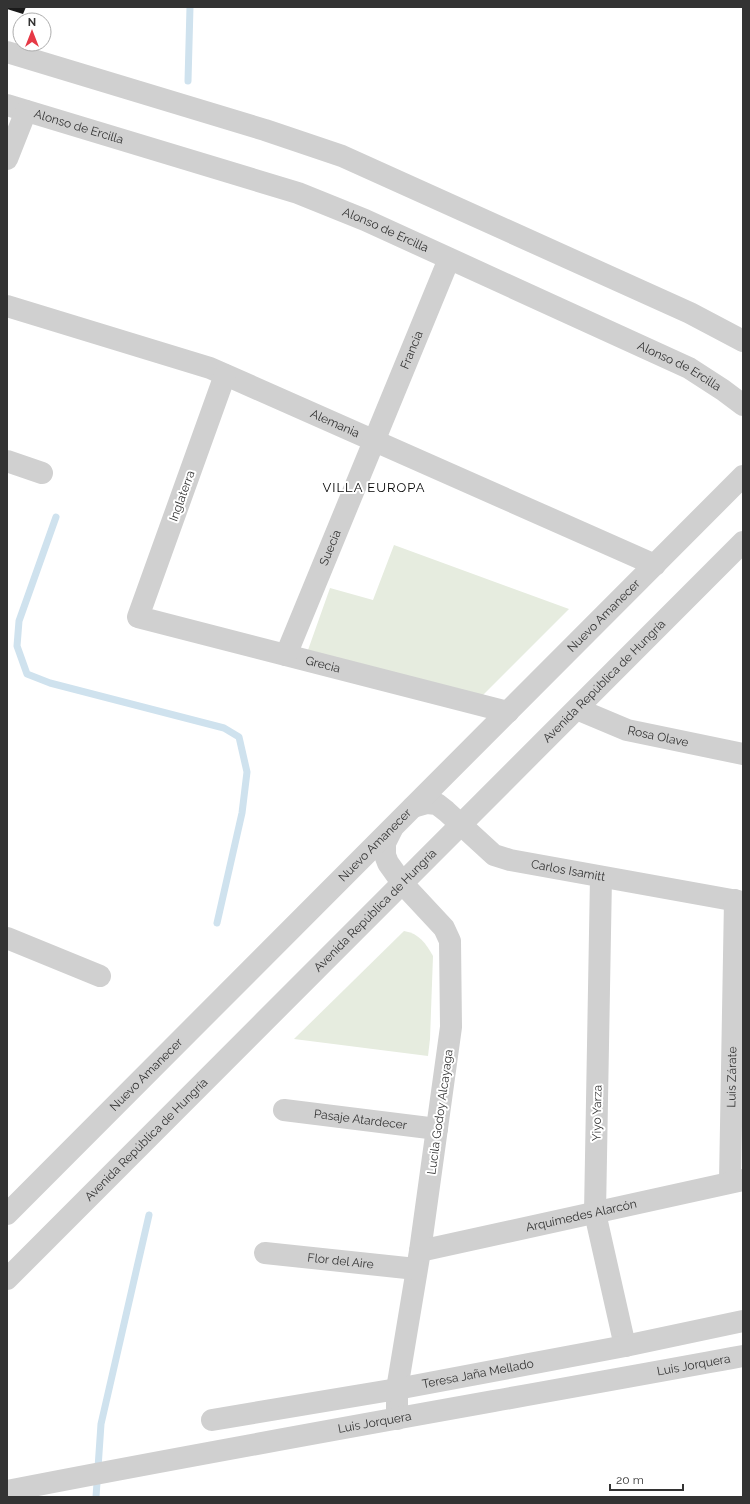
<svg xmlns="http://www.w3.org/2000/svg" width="750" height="1504" font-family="Raleway,sans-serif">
  <rect width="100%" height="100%" fill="#fff"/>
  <g fill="#e6ecdf">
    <path d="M394,545L569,609L479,699L308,650L330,588L373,600Z"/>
    <path d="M404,931C419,933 426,944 433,956L430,1039L428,1056L294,1039Z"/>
  </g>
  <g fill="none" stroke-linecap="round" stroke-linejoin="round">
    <g stroke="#cfe2ee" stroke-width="7">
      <path d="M188,81L190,7"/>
      <path d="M56,517L19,621L17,646L27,674L50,683L224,728L239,737L247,772L242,813L217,923"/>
      <path d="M96,1497L101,1424L149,1215"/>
    </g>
  </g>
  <path fill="#1a1a1a" d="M7,7H26L23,14L7,9Z"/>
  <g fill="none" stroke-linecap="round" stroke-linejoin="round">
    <g stroke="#d0d0d0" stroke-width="22">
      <path d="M7,52L265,130L342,156L690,313L743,341"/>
      <path id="s1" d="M7,105L298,193L365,220L689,368L723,390L743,405"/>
      <path d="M7,159L26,111"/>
      <path id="s2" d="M7,306L210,368L655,565"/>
      <path id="s3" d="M225,375L138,617L508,712"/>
      <path d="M7,461L42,473"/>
      <path id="s4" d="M286,655L449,259"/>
      <path id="s5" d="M577,709L627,730L743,754"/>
      <path id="s6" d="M413,807L427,803L437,804L446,811L494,855L510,860L743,902"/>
      <path d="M392,829L385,843V855L388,863L403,884L444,928L450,941L451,1027L420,1251L397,1389V1419"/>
      <path d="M601,877L595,1213L625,1346"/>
      <path d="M7,938L100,976"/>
      <path id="s7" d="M284,1110L437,1129"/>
      <path id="s8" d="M730,1182L735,900"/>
      <path id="s9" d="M7,1214L743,476"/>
      <path id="s10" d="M420,1251L743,1180"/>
      <path id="s11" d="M265,1253L416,1269"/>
      <path id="s12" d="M7,1279L743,542"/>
      <path id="s13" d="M212,1420L397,1389L625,1346L743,1321"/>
      <path id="s14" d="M7,1491C252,1443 498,1401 743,1356"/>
    </g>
  </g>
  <g text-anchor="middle" stroke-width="4" stroke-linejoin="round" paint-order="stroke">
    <g font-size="12" fill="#333" stroke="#fff">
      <text dy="4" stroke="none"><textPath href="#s1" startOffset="75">Alonso de Ercilla</textPath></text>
      <text dy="4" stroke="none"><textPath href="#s1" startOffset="399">Alonso de Ercilla</textPath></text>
      <text dy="4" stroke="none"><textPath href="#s4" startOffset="330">Francia</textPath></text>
      <text dy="4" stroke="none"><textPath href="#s1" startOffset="723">Alonso de Ercilla</textPath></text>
      <text dy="4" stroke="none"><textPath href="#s2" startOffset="349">Alemania</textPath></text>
      <text transform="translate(182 496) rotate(-70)" y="4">Inglaterra</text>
      <text dy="4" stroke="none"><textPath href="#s4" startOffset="116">Suecia</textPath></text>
      <text dy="4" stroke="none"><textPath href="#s9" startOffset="845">Nuevo Amanecer</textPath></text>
      <text dy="4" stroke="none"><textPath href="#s3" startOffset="448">Grecia</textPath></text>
      <text dy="4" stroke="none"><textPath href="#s12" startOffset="845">Avenida República de Hungría</textPath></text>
      <text dy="4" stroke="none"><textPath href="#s5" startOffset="86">Rosa Olave</textPath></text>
      <text dy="4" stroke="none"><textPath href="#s9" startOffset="521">Nuevo Amanecer</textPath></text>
      <text dy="4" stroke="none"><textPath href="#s6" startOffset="177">Carlos Isamitt</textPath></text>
      <text dy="4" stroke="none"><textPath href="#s12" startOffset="521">Avenida República de Hungría</textPath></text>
      <text dy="4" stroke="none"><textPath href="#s9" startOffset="197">Nuevo Amanecer</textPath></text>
      <text dy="4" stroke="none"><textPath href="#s8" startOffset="105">Luis Zárate</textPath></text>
      <text transform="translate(440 1112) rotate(-82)" y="4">Lucila Godoy Alcayaga</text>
      <text transform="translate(597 1113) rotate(-89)" y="4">Yiyo Yarza</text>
      <text dy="4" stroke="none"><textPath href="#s7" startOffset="77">Pasaje Atardecer</textPath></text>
      <text dy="4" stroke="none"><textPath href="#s12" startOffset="197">Avenida República de Hungría</textPath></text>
      <text dy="4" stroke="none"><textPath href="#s10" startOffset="165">Arquímedes Alarcón</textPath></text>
      <text dy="4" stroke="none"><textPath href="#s11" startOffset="76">Flor del Aire</textPath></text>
      <text dy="4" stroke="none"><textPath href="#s14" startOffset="698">Luis Jorquera</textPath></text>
      <text dy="4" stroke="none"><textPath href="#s13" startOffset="270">Teresa Jaña Mellado</textPath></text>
      <text dy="4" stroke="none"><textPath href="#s14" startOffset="374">Luis Jorquera</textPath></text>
    </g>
    <g font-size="13" letter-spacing="1" fill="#000" stroke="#fff">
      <text x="374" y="492">VILLA EUROPA</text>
    </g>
  </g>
  <rect width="750" height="1504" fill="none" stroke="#333333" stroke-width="16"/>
  <g transform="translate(32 32)"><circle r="19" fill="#ffffff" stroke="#adadad"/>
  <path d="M0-3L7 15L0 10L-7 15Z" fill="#e63946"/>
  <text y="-6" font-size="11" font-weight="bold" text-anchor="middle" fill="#333333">N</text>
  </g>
  <path d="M610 1484v6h73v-6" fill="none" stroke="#333333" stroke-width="2"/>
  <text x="616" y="1484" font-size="12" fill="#333333" stroke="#ffffff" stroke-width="3" paint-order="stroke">20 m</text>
</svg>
